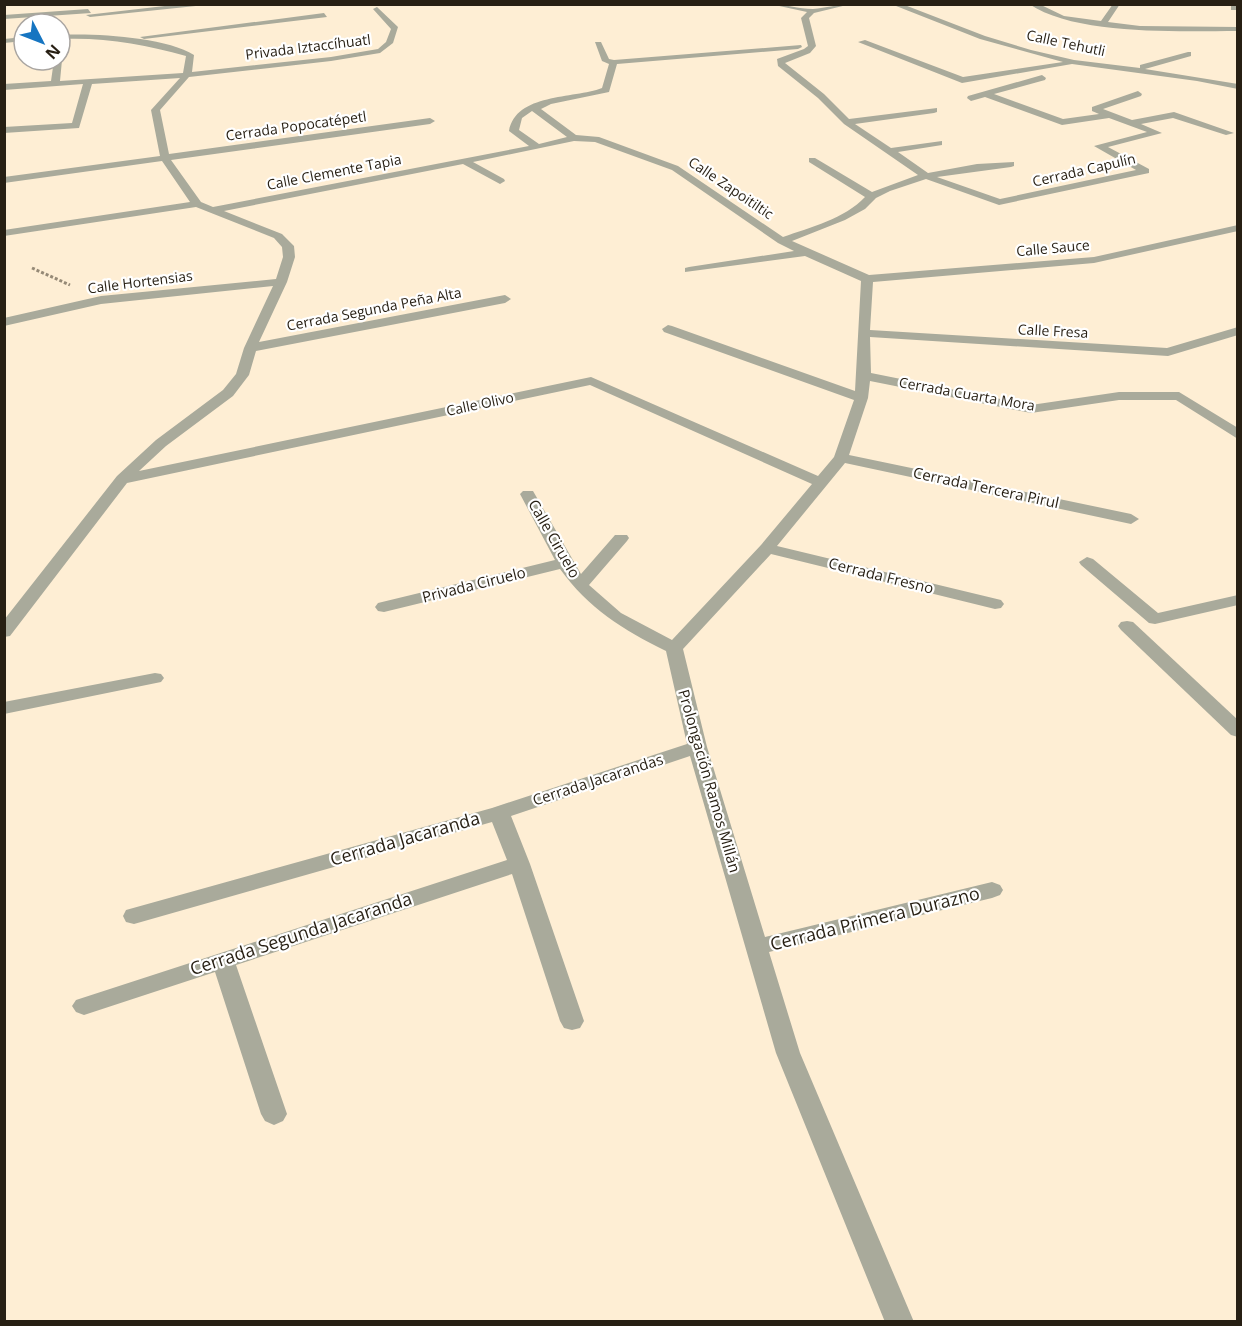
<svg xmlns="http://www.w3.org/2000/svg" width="1242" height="1326" font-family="'Open Sans',sans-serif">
  <rect width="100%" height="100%" fill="#feeed4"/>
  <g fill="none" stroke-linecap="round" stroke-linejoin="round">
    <path stroke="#958976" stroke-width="3" stroke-dasharray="3 2" stroke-linecap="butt" d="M32,268L70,285"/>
    <g fill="#a9aa9b" fill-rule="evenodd">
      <path d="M182,4H215L90,17L86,15Z"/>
      <path d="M770,4C784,4 799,9 813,9C826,8 838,4 851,4L814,13L809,18L816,46L810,53L785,63L824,94L849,119L937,108V112L934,113L855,124L891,148L942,141V145L898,152L928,173L977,164L1014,162V166L1011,167L937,177L1000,199L1136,170L1094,146L1147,132L1109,118L1062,125L985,97L971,101L967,98L968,96L1042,75L1046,78L1045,80L994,94L1063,119L1099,114L1092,111V107L1138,91L1142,94L1141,96L1103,109L1132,120L1174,112L1234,133L1226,135L1173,118L1141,124L1162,133L1108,147L1149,169V173L999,205L926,179L890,191L876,198L865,209L845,220L792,241L869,275L1094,257L1238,225V231L1094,263L873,282L870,330L1167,348L1238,327V335L1168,356L870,337L871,373L1031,405L1119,392H1179L1238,428V439L1176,400H1119L1031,413L870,381L868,398L849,455L1131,514L1139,519L1131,524L845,463L777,546L1001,600L1004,604L1001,608L995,609L771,554L683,649L707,747L765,937L992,882L1000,885L1003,890L1000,895L992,898L769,952L800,1053L914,1322H885L776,1053L690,756L511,816L530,864L584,1021L580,1028L572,1030L564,1028L560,1021L512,874L236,965L287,1114L283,1121L274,1125L265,1121L261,1114L215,972L84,1015L76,1012L72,1006L76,1000L507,860L492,822L134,924L126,922L123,916L126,910L492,808L687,744L666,651C623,630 588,608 560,569L384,612L378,611L375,607L378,603L555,560L520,494L523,491H533L581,574L615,535H627L629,538L627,541L589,585L621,613L672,640L761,545L812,484L590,385L127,483L10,636L4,637V620L117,476L156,440L223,390L236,374L244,348L273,286L101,304L4,326V318L101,296L276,279L283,257L282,247L274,238L196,207L4,236V230L190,202L162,161L4,183V177L160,156L151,110L180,78L92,84L79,128L4,133V127L72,123L83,84L4,90V84L51,81L54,60H60V58L62,60L60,81L183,73L186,56C144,44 104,37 60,39V35C93,33 166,37 194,55L192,72L331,57L378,49L386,42L391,29L373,9L377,7L398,27L393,43L380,53L331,61L189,77L160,110L169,154L430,118L435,121L430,124L171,160L201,202L213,207L529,146L509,131C516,93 573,99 602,88L609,64L602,61L595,42H601L609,59L614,60L801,45L802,47L798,49L617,64L609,92L551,104L541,109L576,135L599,137L678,166L783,237C811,227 844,219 865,197L809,162V158H815L872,192L918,175L844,124L818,98L778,66L777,59L804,49L808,46L801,18L807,12ZM532,111L567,137L539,144L519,130L522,118ZM574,141L595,142L672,170L778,243L794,251L689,267L685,268V272L805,256L861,281L855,391L672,326L668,325L662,329L664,332L854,400L834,457L818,476L591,377L139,471L166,446L233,396L249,375L256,351L505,303L511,299L505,295L259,342L287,282L295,257L294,246L282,234L224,211L463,164L500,184L505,181L504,179L473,162Z"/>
      <path d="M891,4H902L985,36L1031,50L1074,60L1140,68V65L1188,52H1191V56L1145,69L1238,84V89L1197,81L1072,64L962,83L858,42L865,40L963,77L1063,62L980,39Z"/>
      <path d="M1029,4H1039L1064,16L1101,21L1113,4H1120L1108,22L1140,26L1238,27V31C1180,31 1077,36 1029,4Z"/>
      <rect x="1231" y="6" width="7" height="4"/>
      <path d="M88,9L91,13L4,19V15Z"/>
      <path d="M324,13L327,17L144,39L140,37Z"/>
      <path d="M24,37V41L4,43V39Z"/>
      <path d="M1087,557L1093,559L1158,613L1238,595V605L1155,624L1149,623L1081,565L1079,562Z"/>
      <path d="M1127,621L1133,622L1238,720V737L1231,735L1121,630L1118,626L1121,622Z"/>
      <path d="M155,673L161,674L164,678L161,682L4,714V702Z"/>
    </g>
  </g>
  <g text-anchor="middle" stroke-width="4.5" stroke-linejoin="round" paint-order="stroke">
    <g font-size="14" fill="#271f13" stroke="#fff">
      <text transform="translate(1066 43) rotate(12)" y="5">Calle Tehutli</text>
      <text transform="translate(308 47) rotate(-7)" y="5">Privada Iztaccíhuatl</text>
      <text transform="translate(296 126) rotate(-8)" y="5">Cerrada Popocatépetl</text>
      <text transform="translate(1084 170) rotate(-13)" y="5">Cerrada Capulín</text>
      <text transform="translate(334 172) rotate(-11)" y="5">Calle Clemente Tapia</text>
      <text transform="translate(731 188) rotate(34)" y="5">Calle Zapoitiltic</text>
      <text transform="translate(1053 248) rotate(-5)" y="5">Calle Sauce</text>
      <text transform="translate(140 282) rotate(-7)" y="5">Calle Hortensias</text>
      <text transform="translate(374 309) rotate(-11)" y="5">Cerrada Segunda Peña Alta</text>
      <text transform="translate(1053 331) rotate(3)" y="5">Calle Fresa</text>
      <text transform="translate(967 394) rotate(10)" y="5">Cerrada Cuarta Mora</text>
      <text transform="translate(480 404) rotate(-12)" y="5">Calle Olivo</text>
    </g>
    <g font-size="15" fill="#271f13" stroke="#fff">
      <text transform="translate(986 488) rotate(12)" y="5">Cerrada Tercera Pirul</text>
      <text transform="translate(554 539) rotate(60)" y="5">Calle Ciruelo</text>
      <text transform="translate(881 576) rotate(14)" y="5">Cerrada Fresno</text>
      <text transform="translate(474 585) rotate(-14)" y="5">Privada Ciruelo</text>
      <text transform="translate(598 780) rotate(-18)" y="5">Cerrada Jacarandas</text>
      <text transform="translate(709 781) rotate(74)" y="5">Prolongación Ramos Millán</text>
    </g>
    <g font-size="18" fill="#271f13" stroke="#fff">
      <text transform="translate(405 839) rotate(-16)" y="6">Cerrada Jacaranda</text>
      <text transform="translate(875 919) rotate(-14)" y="6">Cerrada Primera Durazno</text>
      <text transform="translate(301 934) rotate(-18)" y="6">Cerrada Segunda Jacaranda</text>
    </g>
  </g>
  <rect width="1242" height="1326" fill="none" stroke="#271f13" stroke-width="12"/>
  <g transform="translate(42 42) rotate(132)"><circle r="28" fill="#ffffff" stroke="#a9a5a1" stroke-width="1.5"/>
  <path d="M0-4.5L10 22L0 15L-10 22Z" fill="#1675c1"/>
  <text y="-9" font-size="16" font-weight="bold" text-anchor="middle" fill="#271f13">N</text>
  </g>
</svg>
